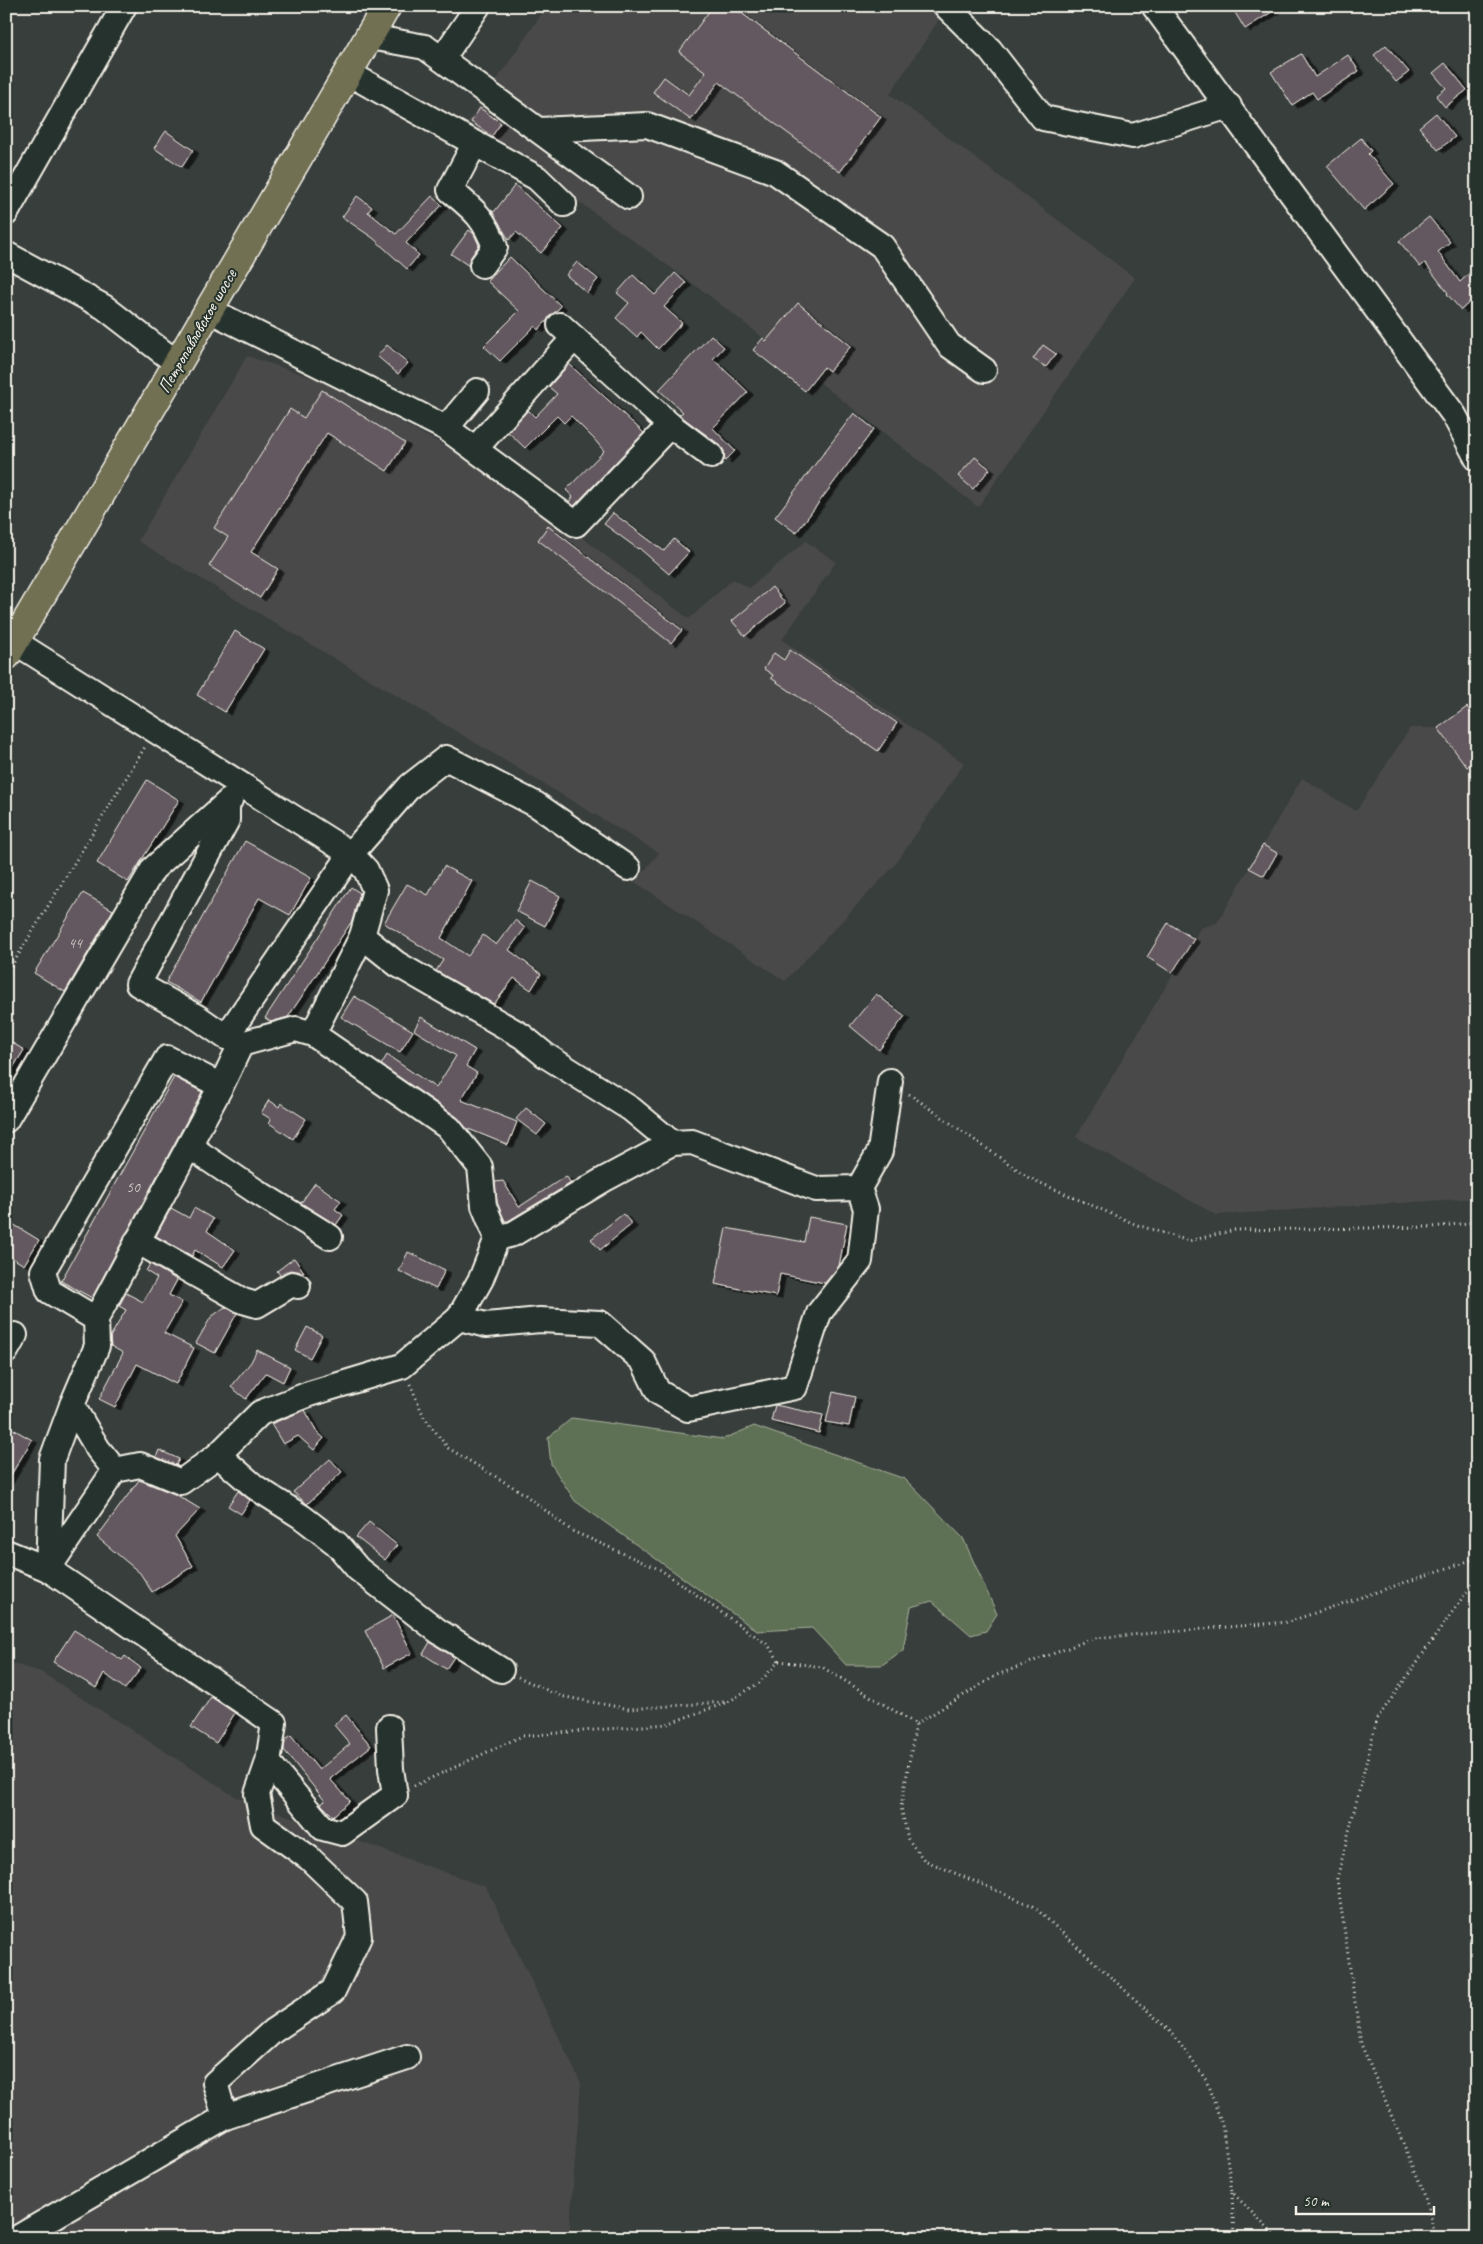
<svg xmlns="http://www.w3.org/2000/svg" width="1483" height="2244" font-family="Caveat,sans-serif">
  <defs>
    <filter id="shadow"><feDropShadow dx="5.5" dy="3" stdDeviation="0" flood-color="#0009"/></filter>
  </defs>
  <rect width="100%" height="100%" fill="#383e3c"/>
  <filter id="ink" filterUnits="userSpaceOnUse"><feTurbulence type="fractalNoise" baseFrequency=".02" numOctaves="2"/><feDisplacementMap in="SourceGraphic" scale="10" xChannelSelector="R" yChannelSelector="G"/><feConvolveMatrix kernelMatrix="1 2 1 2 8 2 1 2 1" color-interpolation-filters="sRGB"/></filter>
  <g filter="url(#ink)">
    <g fill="#484949">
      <path d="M547,6H948L890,94L1135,278L978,507L706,293L468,122Z"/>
      <path d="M247,356L325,382L500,475L689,619L733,579L749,588L806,541L836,562L782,640L964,763L895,865L785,981L635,882L659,853L138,541Z"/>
      <path d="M1467,707L1477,720V1198L1216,1215L1076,1137L1194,939L1200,928L1217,923L1302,778L1356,811L1410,728H1438Z"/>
      <path d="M6,1656L14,1664L41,1672L236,1797L486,1887L581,2083L569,2238H6Z"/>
    </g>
    <path fill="#5e7154" stroke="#a9b19e" d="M572,1418L723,1439L754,1426L905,1479L963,1538L997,1614L986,1631L971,1635L932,1601L911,1607L903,1650L882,1665H846L812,1628L757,1631L575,1501L551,1464L548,1438Z"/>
    <g fill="#63595e" stroke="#f4f1e8" filter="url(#shadow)">
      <path d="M713,6H732L881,117L840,172L719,82L691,120L653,92L664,77L689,95L706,72L679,52Z"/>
      <path d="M1231,6H1281L1245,29Z"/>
      <path d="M1386,45L1409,72L1396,82L1374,55Z"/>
      <path d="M1301,54L1315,77L1348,55L1359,71L1317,99L1312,92L1292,105L1271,72Z"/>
      <path d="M1445,63L1467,90L1445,107L1436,96L1446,88L1433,73Z"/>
      <path d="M480,108L501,123L492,136L471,122Z"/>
      <path d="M1436,113L1455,137L1438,150L1419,127Z"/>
      <path d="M166,131L193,150L182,167L154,148Z"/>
      <path d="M1361,138L1371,151L1368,154L1394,184L1364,210L1327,166Z"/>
      <path d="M515,185L563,228L541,253L516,232L509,240L491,210L494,212Z"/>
      <path d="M357,196L372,207L368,212L396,234L432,196L442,205L406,243L419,255L407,269L373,238L342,217Z"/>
      <path d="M1429,217L1450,242L1438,252L1460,282L1477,266V295L1461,310L1447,294L1448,293L1425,263L1420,267L1399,241Z"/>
      <path d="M469,230L474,234L479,245L471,257L469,266L451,254Z"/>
      <path d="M510,257L561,306L538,330L535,326L500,361L484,346L519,311L487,281Z"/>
      <path d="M577,262L598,279L587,293L566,275Z"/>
      <path d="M675,273L686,283L664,307L682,323L658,349L641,332L637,337L616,318L629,303L617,293L633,275L655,295Z"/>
      <path d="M798,303L851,346L829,371L824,367L805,391L753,350L763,338L766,341Z"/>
      <path d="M711,335L724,347L713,359L748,392L713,428L735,451L725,461L724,451L720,445L679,415L683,412L659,390Z"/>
      <path d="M387,345L408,363L398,374L377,356Z"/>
      <path d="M1043,345L1056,354L1046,367L1033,359Z"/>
      <path d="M569,364L644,433L574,506L569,502L573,497L566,490L604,451L594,439L571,416L564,423L557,416L525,448L508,432L528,410L535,417L557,394L549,387Z"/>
      <path d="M322,390L405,443L387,471L327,433L251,552L278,569L260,598L209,566L228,537L214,528L290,409L304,418Z"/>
      <path d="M854,413L874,429L796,533L775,517Z"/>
      <path d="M975,457L990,469L973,489L958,476Z"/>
      <path d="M613,513L664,551L674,539L689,552L669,574L639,548L638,549L604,524Z"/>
      <path d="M548,526L682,630L671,643L538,540Z"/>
      <path d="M772,587L785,603L745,636L732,621Z"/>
      <path d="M235,631L264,649L225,712L197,695Z"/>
      <path d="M790,650L897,723L878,751L771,678L773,675L764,669L774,653L784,660Z"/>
      <path d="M1467,707L1477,720V760L1467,767L1438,728Z"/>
      <path d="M147,780L179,800L128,882L97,863Z"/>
      <path d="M245,841L311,878L290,915L259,898L201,1002L166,982Z"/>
      <path d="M1263,845L1277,853L1264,876L1249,868Z"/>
      <path d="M444,866L472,881L441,938L468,956L483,935L496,945L515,920L525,928L509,950L541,974L531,990L514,978L494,1004L436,971L443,960L384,923L407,884L428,895Z"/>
      <path d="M532,881L560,896L545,926L516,911Z"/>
      <path d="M351,887L360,893L352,921L288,1017L271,1022L265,1018Z"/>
      <path d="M83,893L113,910L65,992L34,973Z"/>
      <path d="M1168,923L1194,939L1172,973L1147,957Z"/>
      <path d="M876,994L905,1016L879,1050L850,1026Z"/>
      <path d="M354,996L413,1031L400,1052L341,1017Z"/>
      <path d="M421,1017L475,1050L466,1066L477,1073L461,1100L517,1122L508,1145L466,1128L457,1117L381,1065L387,1055L436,1088L456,1056L414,1030Z"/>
      <path d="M6,1039L24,1050L6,1079Z"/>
      <path d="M174,1077L202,1092L92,1298L61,1281Z"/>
      <path d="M269,1100L279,1107L281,1103L306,1119L293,1139L269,1123L271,1119L261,1113Z"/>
      <path d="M526,1108L546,1124L537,1135L516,1119Z"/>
      <path d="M566,1176L571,1183L508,1221H505L497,1203L495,1182L503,1181L519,1207Z"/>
      <path d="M315,1183L341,1201L335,1209L343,1215L336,1225L301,1203Z"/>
      <path d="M171,1208L189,1218L194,1208L213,1219L207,1231L235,1250L223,1267L195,1250L192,1256L156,1236Z"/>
      <path d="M623,1214L632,1224L600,1250L591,1239Z"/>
      <path d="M809,1217L847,1224L839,1266L825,1283L780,1274L776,1296L715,1284L726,1228L804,1242Z"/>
      <path d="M6,1220L39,1240L24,1265L6,1254Z"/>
      <path d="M408,1252L445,1270L436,1289L399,1271Z"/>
      <path d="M294,1258L304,1272L290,1270L280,1275L277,1271Z"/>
      <path d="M150,1264L177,1280L169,1295L182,1302L164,1333L194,1348L176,1384L137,1364L115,1407L99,1399L123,1353L111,1346L110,1337L126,1310L119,1306L126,1293L143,1302L157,1278L146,1271Z"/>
      <path d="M225,1307L237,1313L215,1353L196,1343L211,1317Z"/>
      <path d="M307,1327L322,1335L310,1358L295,1350Z"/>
      <path d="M257,1350L290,1367L283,1382L266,1373L246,1399L231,1387L251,1362Z"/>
      <path d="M833,1392L855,1397L849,1426L826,1422Z"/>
      <path d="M775,1405L823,1415L819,1433L771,1421Z"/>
      <path d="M305,1410L317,1432L324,1438L314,1450L298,1436L283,1444L271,1424Z"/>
      <path d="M6,1425L32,1440L6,1483Z"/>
      <path d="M159,1450L179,1459L176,1465L156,1457Z"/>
      <path d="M330,1459L342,1472L307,1504L293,1492Z"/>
      <path d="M139,1480L177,1495L200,1509L175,1536L193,1566L152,1592L140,1573L97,1537Z"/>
      <path d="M238,1491L250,1500L241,1514L228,1506Z"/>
      <path d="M369,1522L397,1545L385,1560L356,1537Z"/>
      <path d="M393,1615L412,1653L384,1668L365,1631Z"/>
      <path d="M74,1630L122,1660L125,1656L141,1668L125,1689L104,1673L96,1688L53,1662Z"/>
      <path d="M430,1642L454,1657L446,1669L423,1654Z"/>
      <path d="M211,1697L235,1713L216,1743L191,1727Z"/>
      <path d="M346,1715L371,1746L330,1779L350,1801L333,1816L321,1804L325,1801L284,1750L285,1740L291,1735L319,1770L350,1744L334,1725Z"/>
    </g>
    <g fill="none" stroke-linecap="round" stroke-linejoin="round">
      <defs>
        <g id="minor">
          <path d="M946,6L990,50L1043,118L1133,136L1229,106"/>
          <path d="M1154,6L1454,415L1477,458"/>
          <path d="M370,37L425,47L629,197"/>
          <path d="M442,59L478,6"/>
          <path d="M348,73L537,178L564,204"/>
          <path d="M539,130L647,125L775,172L882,246L949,345L984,370"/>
          <path d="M475,143L450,190C474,210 484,217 495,247L482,265"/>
          <path d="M6,213L124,6"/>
          <path d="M6,254L104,307L178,364"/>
          <path d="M209,310L446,428L576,524L670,425"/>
          <path d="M560,325L670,425L711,456"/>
          <path d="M446,428L477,391"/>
          <path d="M475,449L574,338"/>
          <path d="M15,642L351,854L366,870L375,890L362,936L313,1034L449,1128L480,1167L484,1206L497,1238L481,1279L459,1318L402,1366L309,1394L260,1413L218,1455L181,1482L140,1465L115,1470L48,1569"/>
          <path d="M227,804V820L138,984L197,1017L226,1037L351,854L410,786L446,758L537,805L628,868"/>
          <path d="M362,936L397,964L522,1036L545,1055L631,1109L672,1143"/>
          <path d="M228,1037L241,1044L296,1029L313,1034"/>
          <path d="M221,1086L167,1058L43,1271L49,1291L96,1319L221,1086L241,1044"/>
          <path d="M6,1120L153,869L230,800"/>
          <path d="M189,1146L254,1190L330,1237"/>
          <path d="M497,1238L513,1234L603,1180L672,1143L692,1142L816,1189L859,1188L880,1151L890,1081"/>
          <path d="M137,1241L243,1301L257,1305L292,1284L298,1286"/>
          <path d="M459,1318L486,1325L540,1320L600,1323L643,1361L658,1392L688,1409L795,1387L819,1313L860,1261L866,1209L859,1188"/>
          <path d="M6,1351L15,1335"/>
          <path d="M72,1405L98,1449L115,1470"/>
          <path d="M218,1455L255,1487L302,1517L337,1544L358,1569L438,1631L501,1670"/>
          <path d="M6,1552L48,1569L274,1723L268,1762L323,1828L342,1833L395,1795L391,1769L389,1727"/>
          <path d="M48,1569L52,1459L72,1405L97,1346L96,1319"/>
          <path d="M225,2117L215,2083L273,2031L333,1991L359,1937L355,1902L309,1858L263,1825L257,1794L268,1762"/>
          <path d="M17,2238L225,2117L407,2057"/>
        </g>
        <path id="major" d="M6,656L387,6"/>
      </defs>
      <use href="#minor" stroke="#f4f1e8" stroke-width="28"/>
      <use href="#major" stroke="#f4f1e8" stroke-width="31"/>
      <g stroke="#f4f1e8" stroke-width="3" stroke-dasharray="1 4" stroke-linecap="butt">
        <path d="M6,975L145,747"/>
        <path d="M909,1094L1029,1178L1137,1225L1189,1241L1235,1230L1432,1227L1477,1222"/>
        <path d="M410,1384L424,1417L448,1448L523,1493L572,1531L661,1570L768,1645L779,1661"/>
        <path d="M779,1661L822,1667L916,1724L901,1807L908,1839L924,1860L1033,1906L1173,2034L1206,2080L1222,2124L1232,2192L1277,2238"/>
        <path d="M518,1677L560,1696L629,1709L724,1702"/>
        <path d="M916,1724L997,1675L1094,1638L1288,1622L1477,1558"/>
        <path d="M414,1786L522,1736L667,1724L728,1702L759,1683L779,1661"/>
        <path d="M1232,2193L1234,2238"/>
        <path d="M1436,2238L1423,2190L1361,2044L1337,1879L1377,1719L1477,1577"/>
      </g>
      <use href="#minor" stroke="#26332d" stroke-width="24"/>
      <use href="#major" stroke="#716f52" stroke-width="28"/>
    </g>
  </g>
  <g text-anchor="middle" stroke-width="4" stroke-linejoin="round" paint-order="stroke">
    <g font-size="15" fill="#d0cbc6">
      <text x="75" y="948">44</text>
      <text x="133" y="1192">50</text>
    </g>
    <g font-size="18" fill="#f4f1e8" stroke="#26332d">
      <text transform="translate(197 331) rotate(-60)" y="6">Петропавловское шоссе</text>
    </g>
  </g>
  <rect width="1483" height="2244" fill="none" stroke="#26332d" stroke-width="25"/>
  <rect x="12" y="12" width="1458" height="2219" fill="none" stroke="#f4f1e8" stroke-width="2" filter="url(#ink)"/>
  <path d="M1296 2206v8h138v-8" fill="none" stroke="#f4f1e8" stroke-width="2.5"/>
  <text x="1303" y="2206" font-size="15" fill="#f4f1e8" stroke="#26332d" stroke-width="4" paint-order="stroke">50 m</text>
</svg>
